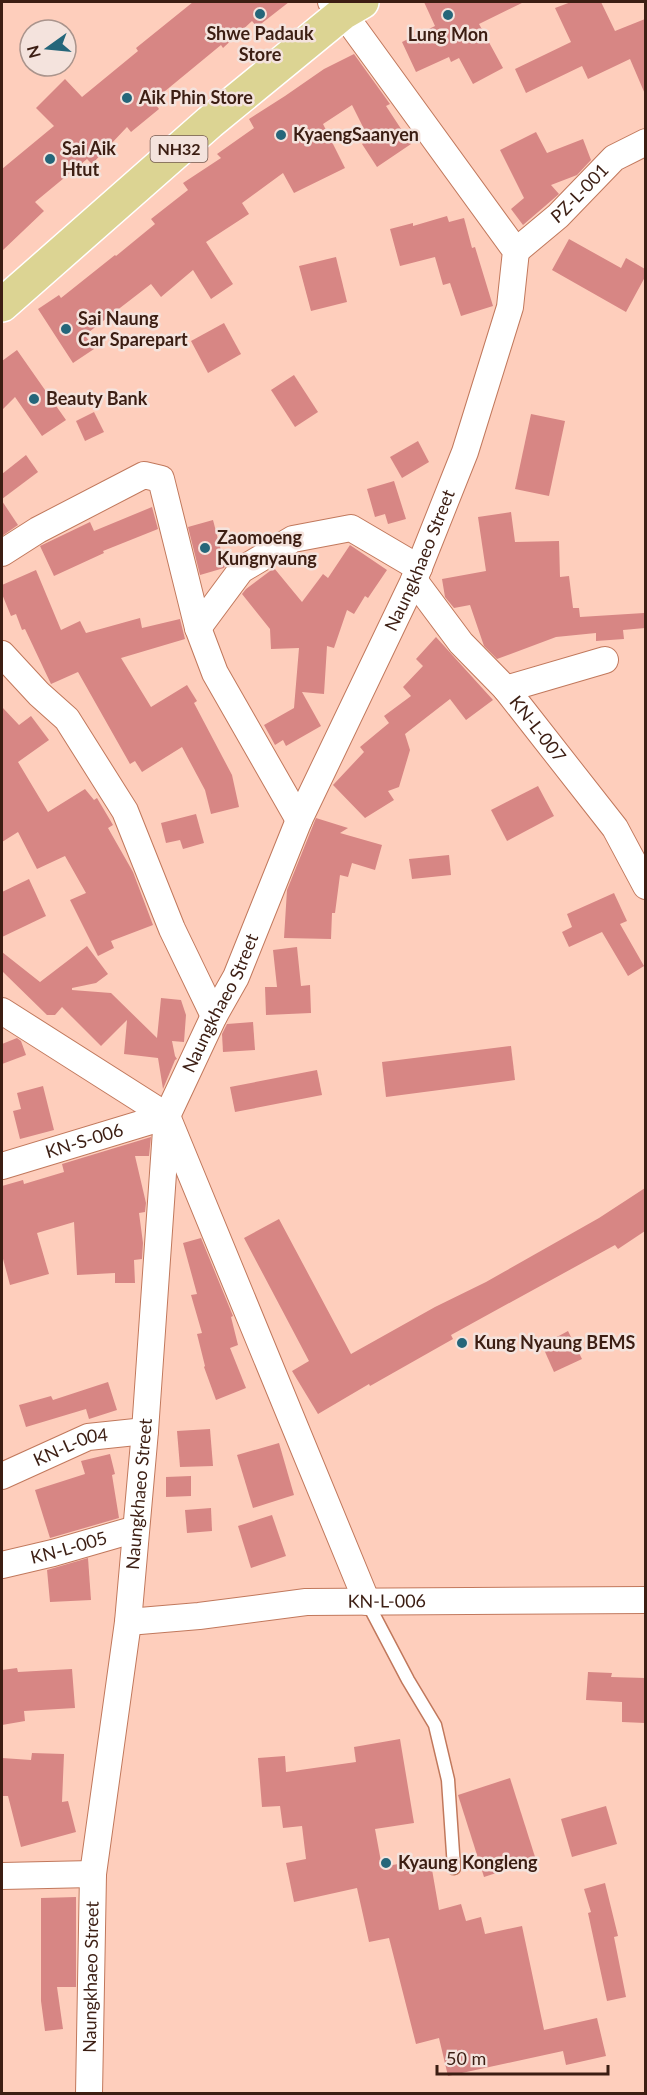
<svg xmlns="http://www.w3.org/2000/svg" width="647" height="2095" font-family="Lato,sans-serif">
  <rect width="100%" height="100%" fill="#fecebc"/>
  <g fill="#d78684">
    <path d="M193,2H289L257,27L252,21L223,48L221,45L153,101L159,109L131,132L127,127L92,164L87,159L35,202L44,211L2,251V169L54,126L36,108L65,79L82,97L138,51L136,48Z"/>
    <path d="M424,2H524L479,24L503,68L473,84L459,58L451,62L449,57L416,72L402,42L435,26Z"/>
    <path d="M571,2H601L615,31L645,19V94L630,59L588,79L582,66L526,93L515,69L571,42L555,8Z"/>
    <path d="M354,54L390,104L386,106L411,144L377,167L362,144L369,139L352,105L323,124L345,168L294,193L283,173L242,203L249,214L206,242L233,284L211,299L193,270L161,297L151,284L85,335L94,349L73,363L38,309L59,295L61,298L115,255L116,256L155,224L151,219L188,190L183,183L221,158L217,154L254,128L249,119L285,96L324,69Z"/>
    <path d="M536,132L547,153L583,139L591,160L577,175L551,185L559,194L523,225L511,209L524,198L500,150Z"/>
    <path d="M447,216L449,222L464,218L472,248L475,247L493,306L461,316L450,283L443,285L435,257L400,266L390,229L413,223V226Z"/>
    <path d="M569,239L621,268L626,258L645,269V277L626,312L552,270Z"/>
    <path d="M336,257L347,302L311,311L299,266Z"/>
    <path d="M224,323L241,354L208,373L191,341Z"/>
    <path d="M17,350L66,420L42,436L15,397L2,410V361Z"/>
    <path d="M294,375L318,412L295,427L271,390Z"/>
    <path d="M94,412L104,432L85,441L76,421Z"/>
    <path d="M531,414L565,421L549,496L515,489Z"/>
    <path d="M418,441L429,462L402,478L390,457Z"/>
    <path d="M26,455L38,472L2,499V474Z"/>
    <path d="M394,481L406,519L388,524L385,514L375,517L367,489Z"/>
    <path d="M2,501L18,525L2,536Z"/>
    <path d="M152,507L158,529L103,551L104,553L54,576L40,546L90,522L94,531Z"/>
    <path d="M511,512L515,542L559,541L560,577L569,576L573,608H579L580,617L644,613L645,628L623,630L624,639L596,641V633L556,637L497,659L484,646L470,605L454,608L445,597L442,579L486,571L478,517Z"/>
    <path d="M213,520L225,566L224,568L200,575L188,527Z"/>
    <path d="M350,545L387,570L368,598L365,596L354,614L347,610L334,648L327,646L324,694L302,692L321,726L286,746L283,740L275,745L264,725L294,708L299,648L271,649L270,629L242,594L246,589L274,568L302,602L323,574L328,578Z"/>
    <path d="M36,570L61,630L80,621L86,633L140,618L142,628L180,619L185,639L121,658L151,707L187,685L197,701L194,703L232,775L239,807L211,814L205,790L182,747L142,772L135,761L130,764L78,672L51,684L25,629L22,630L16,614L11,616L2,594V585Z"/>
    <path d="M436,637L493,700L466,720L450,699L405,734L410,750L399,787L388,791L394,800L365,818L333,785L364,752L360,747L389,723L384,716L411,696L403,687L423,666L416,659Z"/>
    <path d="M2,707L19,725L31,716L49,740L18,762L48,812L85,789L94,800L97,798L113,825L108,828L133,872L153,925L111,941L114,948L98,956L70,900L86,893L65,856L37,869L18,832L2,842Z"/>
    <path d="M538,786L554,816L507,841L491,810Z"/>
    <path d="M196,814L204,843L183,849L180,840L166,843L161,823Z"/>
    <path d="M316,818L348,828L340,833L382,845L375,870L352,863L348,877L340,875L335,913H332L331,939L284,938L287,890Z"/>
    <path d="M449,855L451,875L412,879L409,859Z"/>
    <path d="M29,879L46,916L2,937V892Z"/>
    <path d="M614,893L627,921L620,924L644,966L628,976L602,932L569,947L562,932L572,927L567,914Z"/>
    <path d="M87,946L108,974L96,983L72,988V990L111,993L157,1038L161,998L181,1000L186,1015L184,1042L172,1041L175,1056L177,1059L175,1060L163,1089L158,1058L124,1054L127,1020L101,1046L62,1007L55,1015H47L2,971V952L40,982Z"/>
    <path d="M297,947L301,986L310,985L311,1013L266,1015L265,987H277L273,950Z"/>
    <path d="M253,1022L255,1050L223,1052L222,1034L227,1024Z"/>
    <path d="M17,1038L21,1041L26,1055L2,1064V1044Z"/>
    <path d="M511,1046L515,1080L386,1097L382,1062Z"/>
    <path d="M317,1070L322,1095L235,1112L230,1087Z"/>
    <path d="M43,1086L54,1130L20,1139L13,1111L21,1109L17,1093Z"/>
    <path d="M151,1137L149,1156H135L146,1203L145,1212L139,1213L143,1243L142,1259L134,1260L135,1283H115V1273L77,1275L74,1222L37,1233L49,1274L10,1285L2,1255V1186L23,1180L24,1184L64,1172L62,1164Z"/>
    <path d="M645,1188V1231L618,1249L615,1245L451,1335L453,1339L370,1386L369,1384L318,1414L292,1371L309,1361L244,1238L279,1219L351,1354L435,1307L486,1282L599,1218Z"/>
    <path d="M201,1238L233,1316L231,1317L238,1345L230,1348L246,1388L216,1400L204,1367L205,1366L197,1334L202,1333L191,1295L197,1294L183,1243Z"/>
    <path d="M568,1331L582,1359L554,1372L542,1345Z"/>
    <path d="M108,1382L117,1410L89,1419L86,1409L26,1427L19,1405L51,1396L53,1400Z"/>
    <path d="M210,1429L213,1466L180,1467L177,1431Z"/>
    <path d="M279,1443L294,1495L253,1508L237,1455Z"/>
    <path d="M110,1454L115,1474L112,1475L119,1518L50,1538L35,1490L85,1474L81,1461Z"/>
    <path d="M191,1476V1496L166,1497V1477Z"/>
    <path d="M211,1508L212,1531L187,1533L185,1510Z"/>
    <path d="M272,1515L286,1556L251,1568L238,1526Z"/>
    <path d="M88,1558L91,1600L50,1602L47,1570Z"/>
    <path d="M17,1668L18,1672L72,1669L75,1708L24,1711L25,1721L2,1725V1670Z"/>
    <path d="M588,1672L612,1673L611,1677L645,1678V1723L622,1722V1702L586,1700Z"/>
    <path d="M400,1739L414,1823L375,1829L382,1867L430,1858L439,1910L461,1904L466,1921L481,1917L485,1934L522,1926L544,2030L597,2018L606,2056L566,2065L563,2051L448,2076L439,2038L416,2044L389,1938L369,1942L357,1888L294,1902L286,1863L306,1859L302,1826L283,1828L280,1806L262,1807L258,1758L285,1756L286,1772L356,1762L354,1747Z"/>
    <path d="M32,1753L64,1754L62,1802L68,1801L76,1832L21,1847L8,1796H2V1758L31,1760Z"/>
    <path d="M510,1778L536,1860L484,1877L458,1795Z"/>
    <path d="M606,1806L617,1844L572,1857L561,1819Z"/>
    <path d="M605,1883L618,1936L614,1937L626,1997L607,2001L588,1913L591,1912L584,1889Z"/>
    <path d="M76,1897V1987H57L63,2029L45,2031L41,2001V1898Z"/>
  </g>
  <g fill="none" stroke-linecap="round" stroke-linejoin="round">
    <defs>
      <path id="service" d="M367,1602L408,1680L435,1725L448,1780L454,1868"/>
      <g id="minor">
        <path id="s1" d="M516,251L558,216L614,158L646,142"/>
        <path d="M2,553L38,530L144,475L161,479L198,628L215,673L299,820"/>
        <path id="s2" d="M414,580L461,643L506,689L615,828L646,886"/>
        <path d="M198,628L241,570L293,539L351,528L419,568"/>
        <path d="M2,654L39,694L67,719L125,811L172,929L214,1016"/>
        <path d="M506,689L605,660"/>
        <path d="M2,1011L167,1116L367,1602"/>
        <path id="s3" d="M2,1166L167,1116"/>
        <path id="s4" d="M2,1476L88,1437L145,1431"/>
        <path id="s5" d="M2,1565L53,1553L136,1529"/>
        <path id="s6" d="M128,1622L199,1616L306,1602L646,1600"/>
        <path d="M2,1876L93,1874"/>
        <path id="s7" d="M89,2094L93,1874L128,1622L145,1431L167,1116L214,1016L236,977L299,820L414,580L465,452L510,307L516,251L343,13L331,2"/>
      </g>
      <path id="trunk" d="M2,305L210,122L343,13L362,2"/>
    </defs>
    <use href="#service" stroke="#c1785c" stroke-width="15"/>
    <use href="#minor" stroke="#c1785c" stroke-width="28"/>
    <use href="#trunk" stroke="#fff" stroke-width="36"/>
    <use href="#service" stroke="#fff" stroke-width="12"/>
    <use href="#minor" stroke="#fff" stroke-width="26"/>
    <use href="#trunk" stroke="#dcd493" stroke-width="33"/>
  </g>
  <g fill="#25667a" stroke="#f4e3dd" stroke-width="2">
    <circle cx="260" cy="14" r="6"/>
    <circle cx="448" cy="15" r="6"/>
    <circle cx="127" cy="98" r="6"/>
    <circle cx="281" cy="135" r="6"/>
    <circle cx="50" cy="159" r="6"/>
    <circle cx="66" cy="329" r="6"/>
    <circle cx="34" cy="399" r="6"/>
    <circle cx="205" cy="548" r="6"/>
    <circle cx="462" cy="1343" r="6"/>
    <circle cx="386" cy="1863" r="6"/>
  </g>
  <g text-anchor="middle" stroke-width="5" stroke-linejoin="round" paint-order="stroke">
    <rect fill="#f4e3dd" stroke="#735950" stroke-width="1.5" x="150.5" y="136" width="57" height="26" rx="4.5"/>
    <g font-size="16" font-weight="bold" fill="#3c1e13">
      <text x="179" y="155">NH32</text>
    </g>
    <g font-size="18" font-weight="bold" fill="#3c1e13" stroke="#f4e3dd" text-anchor="start">
      <text x="260" y="40" text-anchor="middle">Shwe Padauk<tspan x="260" dy="21">Store</tspan></text>
      <text x="448" y="41" text-anchor="middle">Lung Mon</text>
      <text x="139" y="104">Aik Phin Store</text>
      <text x="293" y="141">KyaengSaanyen</text>
      <text x="62" y="155">Sai Aik<tspan x="62" dy="21">Htut</tspan></text>
      <text x="78" y="325">Sai Naung<tspan x="78" dy="21">Car Sparepart</tspan></text>
      <text x="46" y="405">Beauty Bank</text>
      <text x="217" y="544">Zaomoeng<tspan x="217" dy="21">Kungnyaung</tspan></text>
      <text x="474" y="1349">Kung Nyaung BEMS</text>
      <text x="398" y="1869">Kyaung Kongleng</text>
    </g>
    <g font-size="18" fill="#3c1e13" stroke="#f4e3dd">
      <text dy="6" stroke="none"><textPath href="#s1" startOffset="86">PZ-L-001</textPath></text>
      <text dy="6" stroke="none"><textPath href="#s7" startOffset="1593">Naungkhaeo Street</textPath></text>
      <text dy="6" stroke="none"><textPath href="#s2" startOffset="194">KN-L-007</textPath></text>
      <text dy="6" stroke="none"><textPath href="#s7" startOffset="1107">Naungkhaeo Street</textPath></text>
      <text dy="6" stroke="none"><textPath href="#s3" startOffset="86">KN-S-006</textPath></text>
      <text dy="6" stroke="none"><textPath href="#s4" startOffset="75">KN-L-004</textPath></text>
      <text dy="6" stroke="none"><textPath href="#s7" startOffset="603">Naungkhaeo Street</textPath></text>
      <text dy="6" stroke="none"><textPath href="#s5" startOffset="69">KN-L-005</textPath></text>
      <text dy="6" stroke="none"><textPath href="#s6" startOffset="260">KN-L-006</textPath></text>
      <text dy="6" stroke="none"><textPath href="#s7" startOffset="117">Naungkhaeo Street</textPath></text>
    </g>
  </g>
  <rect width="647" height="2095" fill="none" stroke="#3c1e13" stroke-width="6"/>
  <g transform="translate(48 48) rotate(255)"><circle r="28" fill="#f4e3dd" stroke="#aa948c" stroke-width="1.5"/>
  <path d="M0-4.5L10 22L0 15L-10 22Z" fill="#25667a"/>
  <text y="-9" font-size="16" font-weight="bold" text-anchor="middle" fill="#3c1e13">N</text>
  </g>
  <path d="M437 2065v9h171v-9" fill="none" stroke="#3c1e13" stroke-width="3"/>
  <text x="446" y="2065" font-size="18" fill="#3c1e13" stroke="#f4e3dd" stroke-width="4.5" paint-order="stroke">50 m</text>
</svg>
